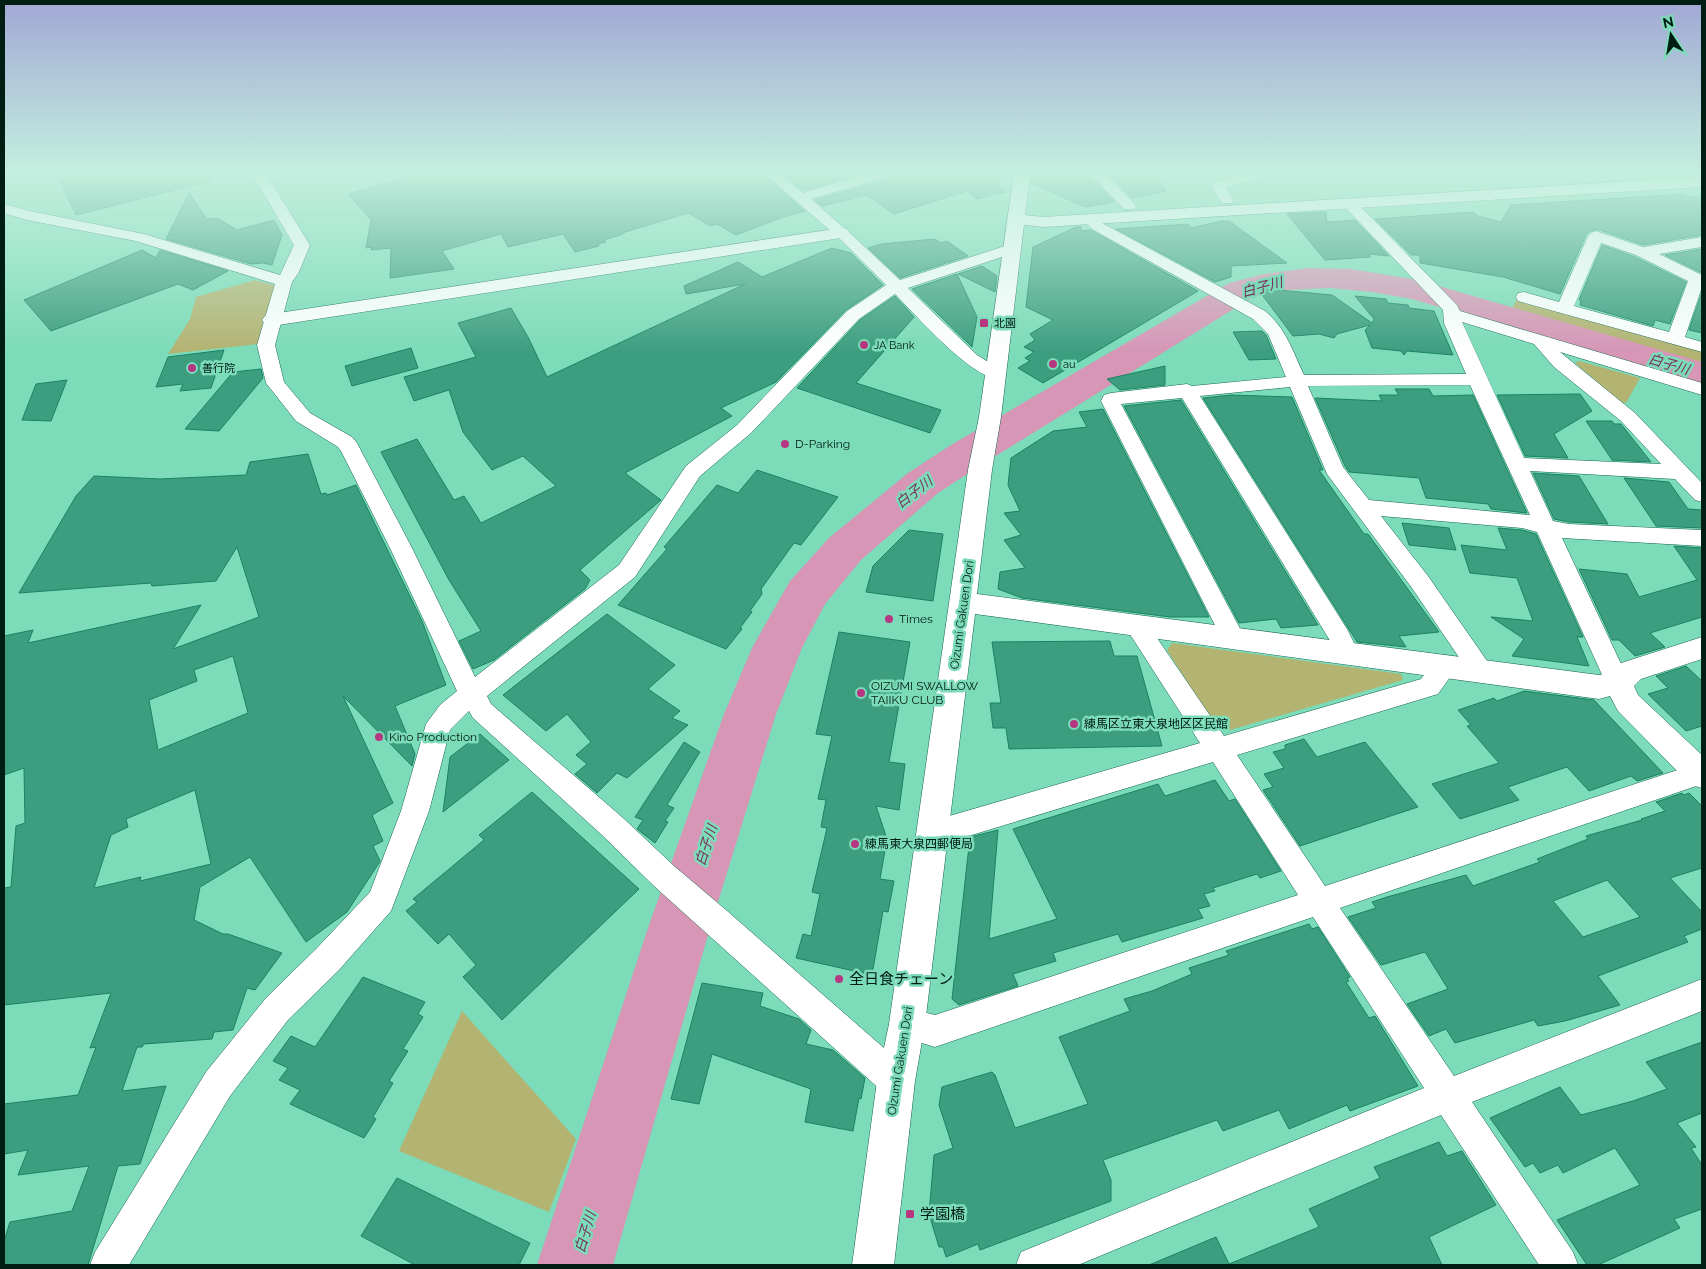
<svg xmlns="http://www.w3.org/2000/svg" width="1706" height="1269" font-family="Raleway,'Noto Sans JP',sans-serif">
  <rect width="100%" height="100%" fill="#7cdbb8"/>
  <g fill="#b3b372">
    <path d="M255,280L276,286L258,344L168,354L190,319L196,297Z"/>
    <path d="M1517,299L1702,352V365L1511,310Z"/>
    <path d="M1579,361L1640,378L1626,403L1620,401L1575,363Z"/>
    <path d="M1172,643L1401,674L1403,680L1230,730L1214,724L1167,650Z"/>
    <path d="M462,1011L576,1139L549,1212L399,1151Z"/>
  </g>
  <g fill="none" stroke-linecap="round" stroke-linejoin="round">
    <path fill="#d796b6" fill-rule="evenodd" d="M1308,268L1351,269L1418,280L1702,362V385L1412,299L1372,292L1330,288L1287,290L1253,297L981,465L938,493L861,560L825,604L802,648L776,714L710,928L613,1265H537L648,928L724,714L752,648L790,581L829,538L908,473L951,445L1229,283L1264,274Z"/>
  </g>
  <g fill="#3d9e7f" stroke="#198365" fill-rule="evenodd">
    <path d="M56,174H209L210,181L76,215Z"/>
    <path d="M421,174H763L805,211L783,217L736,235L717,224L711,226L688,213L622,233L623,234L604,240L606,242L598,244L599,246L575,252L563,234L508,247L501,234L442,251L454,269L390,278L391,248L371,250L372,247L366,248L371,220L348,194Z"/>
    <path d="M783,174H860L803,191Z"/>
    <path d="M890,174H1005L1006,178L995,182L1006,192L976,199L967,191L894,214L867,195L822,206L815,200L887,179Z"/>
    <path d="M1032,174H1088L1114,202L1085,207L1031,183Z"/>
    <path d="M1108,174H1154L1166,191L1132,198Z"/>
    <path d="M189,193L207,219L217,218L237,230L274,220L282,235L272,265L263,263L251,264L166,239Z"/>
    <path d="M1684,194L1688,197L1702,196V235L1643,245L1597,229L1590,231L1586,235L1560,294L1503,277L1420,263V255H1411L1375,219L1474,212L1478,216L1501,222L1511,205Z"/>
    <path d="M1326,212L1327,222L1355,220L1389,256L1369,254L1370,257L1325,260L1287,214Z"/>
    <path d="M1221,221H1229L1287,263L1231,266V277L1215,282L1116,229L1188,224L1191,228Z"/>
    <path d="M1076,227H1081V231L1091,230L1198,291L1043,383L1018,368L1030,361L1025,358L1034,352L1024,347L1035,340L1030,334L1053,320L1026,307L1033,247Z"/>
    <path d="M935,239L941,243L947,241L968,256L900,278L868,248L881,244Z"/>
    <path d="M1602,245L1635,257L1686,282L1670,324L1655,320L1653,326L1580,305L1581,300H1579Z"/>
    <path d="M832,248L851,253L883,285L846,310L776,382L721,408L732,416L625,473L661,500L580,570L590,580L585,589L494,660L473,669L459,641L481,631L449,580L381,452L417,439L454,500L464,496L481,523L556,486L523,456L492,470L463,432L449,390L414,401L404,377L476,357L458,323L511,308L528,337L547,377L745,284L686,294L684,286L738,262L762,277Z"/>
    <path d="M1702,249V273L1665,255Z"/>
    <path d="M142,250L156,258L160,250L228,271L193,290L178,284L51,331L24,300Z"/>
    <path d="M982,266L997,276L995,292L958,274Z"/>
    <path d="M957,274L977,317L972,347L912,289Z"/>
    <path d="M1257,288L1332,295L1372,323L1374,319L1355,296L1386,299L1388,303L1408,305L1409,308L1434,311L1453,355L1407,351L1404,355L1401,351L1372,348L1365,330L1370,325L1337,334L1334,338L1319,334L1293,336Z"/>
    <path d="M1702,292V333L1689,330Z"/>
    <path d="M895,296L914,317L856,383L941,410L930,433L797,388L860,320Z"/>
    <path d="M1262,331L1266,335L1276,359L1249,360L1233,332Z"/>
    <path d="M411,348L418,368L352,386L345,366Z"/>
    <path d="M224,350L211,388L180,391L183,384L156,387L168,357Z"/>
    <path d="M1165,366V385L1120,390L1107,379Z"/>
    <path d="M261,369L263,378L219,431L185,429L233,372Z"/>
    <path d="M67,380L51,421L22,420L36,384Z"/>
    <path d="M1395,389H1429L1433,396L1473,395L1527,513L1491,509L1488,504L1426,498L1419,478L1349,472L1345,466L1315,398L1382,401L1379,395H1399Z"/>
    <path d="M1580,394L1592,411L1554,434L1568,458L1525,456L1497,395Z"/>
    <path d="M1231,395L1292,397L1323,470H1319L1364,534H1368L1439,632L1399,636L1406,647L1357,642L1203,398Z"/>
    <path d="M1181,400L1318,625L1281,628L1276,619L1239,623L1124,406Z"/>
    <path d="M1103,409L1209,617H1170L1022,598L998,589L1000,572L1025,568L1004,540L1021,535L1004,513L1020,511L1008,485L1011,458L1053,431L1087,427L1079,412Z"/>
    <path d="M1586,421H1612L1614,424H1621L1651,462L1612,460Z"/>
    <path d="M308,454L321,494L326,493L327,495L356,485L422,621L446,685L395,706L415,754L412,766L343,696L393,803L372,815L383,841L373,846L380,861L379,863L347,912L306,942L250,857L200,887L194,920L223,934H228L282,953L255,990L247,988L233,1030L214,1032L212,1039L144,1044L142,1047H137L122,1091L166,1086L140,1164L118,1166L88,1265H4V1241L10,1222L72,1211L89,1166L18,1175L28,1150L4,1154V1104L78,1095L96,1047L90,1048L111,993L4,1005V888L11,887L16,826L25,823L24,768L4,775V636L33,630L28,643L201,605L173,649L259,617L237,547L216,581L152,586L151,583L19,593L76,496L94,476L160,479L246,475L250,462ZM233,656L248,713L158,750L149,700L197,681L194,670ZM195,790L211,864L140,881L141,877L94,888L111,835L128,827L126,819Z"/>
    <path d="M757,470L838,497L801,545L794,543L761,589L762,594L750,611L752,612L740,628L742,629L726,649L618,605L667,549L664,547L717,485L738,493Z"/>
    <path d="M1533,473L1579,476L1608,524L1569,522L1554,519Z"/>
    <path d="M1624,478L1669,482L1688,509L1702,510V528L1656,526Z"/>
    <path d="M1402,523L1449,528L1456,550L1409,545Z"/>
    <path d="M1498,528L1522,530L1536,534L1583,637H1577L1589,666L1512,656L1524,639L1491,617L1533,621L1517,578L1470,573L1461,545L1507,550Z"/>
    <path d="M909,530L943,534L933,601L866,592L873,566Z"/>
    <path d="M1674,546L1702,548V617L1650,633L1665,647L1635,656L1619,640H1612L1579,569L1627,574L1639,597L1697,580Z"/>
    <path d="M607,614L675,665L648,689L680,711L672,718L688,725L627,778L617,773L597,793L575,774L587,764L576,755L591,742L567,714L546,731L503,695Z"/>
    <path d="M839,632L910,642L889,762L905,764L899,810L876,806L887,839L880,879L894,881L888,912L883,911L872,975L796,958L803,934L811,936L820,894L812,892L827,828L821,827L826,800L818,799L832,736L816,734Z"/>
    <path d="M1110,641L1114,656H1137L1162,746L1009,749L1006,728H993L990,703H1001L992,642Z"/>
    <path d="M1686,666L1702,681V726L1686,731L1648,694L1668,688L1656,676Z"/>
    <path d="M1524,691L1594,700L1663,773L1637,781L1631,776L1589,791L1567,767L1508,787L1519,800L1460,819L1432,784L1499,763L1467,726L1471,725L1458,710L1494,698L1497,701Z"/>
    <path d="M480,734L509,760L443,812L450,757Z"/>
    <path d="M1304,739L1317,757L1365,742L1418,807L1300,846L1263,790L1273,787L1264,774L1284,768L1273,752L1285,749V745Z"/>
    <path d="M684,742L700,752L667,805L674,808L665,821L668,822L655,843L637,829L643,820L635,817Z"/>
    <path d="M1215,780L1229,801L1235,799L1281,871L1260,878L1257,874L1213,888L1215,891L1204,894L1210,906L1198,909L1203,918L1122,942L1118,934L1053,953L1056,961L1013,974L1018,986L959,1005L952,999L970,837L998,830L989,939L1057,919L1013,829L1158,784L1165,796Z"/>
    <path d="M532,792L639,889L502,1020L463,977L476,965L449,934L438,944L406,911L417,902L413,899L484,840L479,835Z"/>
    <path d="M1682,793L1684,795L1689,793L1702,806V868L1670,878L1702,912V929L1684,936L1688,942L1598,976L1620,1005L1565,1021L1538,1026L1534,1020L1455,1043L1446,1029L1429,1036L1407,1004L1448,989L1425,952L1381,965L1348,917L1376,908L1372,902L1387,897L1466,875L1473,886L1540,862L1537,859L1588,839L1586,836L1642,820L1641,819L1665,811L1656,802ZM1607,880L1640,917L1583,937L1553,901Z"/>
    <path d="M1309,924L1312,929L1318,927L1350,977L1347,978L1349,981L1346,982L1369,1018L1375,1016L1418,1086L1350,1111L1347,1105L1289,1129L1279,1110L1223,1131L1217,1120L1103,1160L1111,1180V1201L980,1250L978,1244L946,1257L943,1247H939L929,1214L934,1155L953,1148L939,1105L942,1087L992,1072L995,1075L1015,1128L1088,1104L1059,1037L1130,1011L1124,999L1152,991L1192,974L1189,968L1229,955L1226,951Z"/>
    <path d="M363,977L425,1002L418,1014L423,1017L403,1049L408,1051L389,1081L393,1083L373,1117L376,1119L364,1138L290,1104L300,1090L279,1080L288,1068L273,1061L291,1036L315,1047Z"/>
    <path d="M702,983L763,993L760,1006L799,1019L811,1030L806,1044L833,1050L865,1078L861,1099L859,1098L853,1131L805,1122L811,1089L712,1054L699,1104L671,1099Z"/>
    <path d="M1702,1042V1113L1677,1123L1696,1147L1691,1148L1702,1165V1209L1674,1219L1680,1228L1598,1265H1587L1557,1220L1640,1185L1615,1148L1563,1173L1558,1165L1540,1173L1533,1163L1525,1167L1490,1118L1560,1087L1581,1115L1633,1101L1667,1089L1646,1062Z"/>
    <path d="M1439,1142L1447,1156L1462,1151L1496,1205L1429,1237L1442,1265H1149L1216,1237L1229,1264L1319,1227L1309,1209L1380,1178L1374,1167Z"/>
    <path d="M397,1178L530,1243L519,1265H415L361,1236Z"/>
  </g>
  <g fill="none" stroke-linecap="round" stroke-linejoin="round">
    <defs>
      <g id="street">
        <path d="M252,174H266L310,245L299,272L292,282L275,345L284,382L310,413L352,437L357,443L412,548L475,677L619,565L686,466L737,425L847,311L886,285L841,240L765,174H780L803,193L866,174H888L886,177L811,199L851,234L900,280L1005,246H1017L1019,249L1017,252L908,288L977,355L1001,370L1004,374L1001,378C976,384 914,313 895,294L859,319L751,433L700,476L635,577L487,696L491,704L622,817L674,866L726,910L908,1069L913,1081L908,1093L896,1098L884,1093L654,886L602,835L473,718L469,711L450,730L429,811L391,911L338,971L288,1020L230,1096L129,1265H90L95,1252L206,1072L266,998L316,949L370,892L401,811L426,724L440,705L457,691L390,548L341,451L338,447L296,421L266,383L257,345L275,284L136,241L27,220L4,213V204L30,211L144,234L280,275L294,245Z"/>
        <path d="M1090,174H1105L1134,203L1136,206L1134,209H1124Z"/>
        <path d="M1240,174H1261L1259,177L1226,188L1234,200L1232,203H1222L1211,186L1213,183Z"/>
        <path d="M1349,199L1354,200L1457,305L1460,311L1702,383V395L1560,352L1635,413L1702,483V502L1695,500L1675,479L1530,471L1553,521L1569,524L1702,530V546L1562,538L1630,683L1627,690L1618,693L1609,690L1537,532L1522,528L1381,516L1428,576L1494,671L1491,678L1482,681L1473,678L1412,588L1327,474L1290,387L1200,396L1347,629L1359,653L1356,660L1347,663L1338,660L1329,639L1182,398L1121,404L1245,638L1241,645L1233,647L1225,645L1101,401L1104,395L1111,393L1187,384L1192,386L1286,377L1268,334L1253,319L1092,229L1082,219L1085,216C1093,214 1096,217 1102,223L1265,311C1286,328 1293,352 1304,375L1466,374L1444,323L1443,310L1344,206L1342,203L1344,200ZM1462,322L1534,344L1554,367L1621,421L1661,464L1524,458ZM1470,385L1530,515L1369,500L1343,467L1308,386Z"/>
        <path d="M1596,231L1643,247L1702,237V247L1659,254L1702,275V287L1685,337L1702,342V352L1518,301L1516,297L1518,293L1524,292L1559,302L1588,236L1591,233ZM1601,243L1636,255L1688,281L1669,332L1574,306Z"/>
        <path d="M1136,616L1144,619L1224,736L1421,679C1431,667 1436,653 1455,659L1458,666L1438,694L1237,755L1325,886L1702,762V784L1340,908L1454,1076L1702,979V1011L1472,1102L1573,1252L1578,1265H1539L1441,1115L1078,1265H1016L1021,1252L1424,1088L1313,917L935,1047L896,1035L891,1024L896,1013L907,1008L935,1015L1298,895L1213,762L932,847L922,843L918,834L922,825L932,821L1200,743L1124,625L1128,619Z"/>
      </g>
      <g id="secondary">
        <path d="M1014,174H1030L1001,417L992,470L977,594L1599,675L1610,673L1621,663L1702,637V659L1641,679L1634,686L1638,695L1702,755V788L1691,785L1618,711L1610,696L1599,699L975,614L925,1024L915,1081L894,1265H852L877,1081L889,1024L968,470L979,417Z"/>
        <path d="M841,228L847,229L850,233L847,237L272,326L265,324L262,320L265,316L272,314Z"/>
      </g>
      <path id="primary" d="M1702,177V187L1043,227L1010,223L1007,219L1010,215L1016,214L1043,217Z"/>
    </defs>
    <use href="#street" stroke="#18654e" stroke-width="1"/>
    <use href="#secondary" stroke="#18654e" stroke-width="1"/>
    <use href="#primary" stroke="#18654e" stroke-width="1"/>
    <use href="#street" fill="#fff" fill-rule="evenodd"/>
    <use href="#secondary" fill="#fff" fill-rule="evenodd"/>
    <use href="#primary" fill="#fff" fill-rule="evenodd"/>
  </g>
  <linearGradient id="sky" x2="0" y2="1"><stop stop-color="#a1a8d4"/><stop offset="0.49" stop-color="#c4efdf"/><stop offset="1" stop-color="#c4efdf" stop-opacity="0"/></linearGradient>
  <rect width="1706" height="352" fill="url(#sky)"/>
  <g fill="#b63682" stroke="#7cdbb8" stroke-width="2">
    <rect x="979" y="318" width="10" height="10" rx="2.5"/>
    <circle cx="864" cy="345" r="5"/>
    <circle cx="1053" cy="364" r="5"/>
    <circle cx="192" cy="368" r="5"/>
    <circle cx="785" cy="444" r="5"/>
    <circle cx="889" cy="619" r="5"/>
    <circle cx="861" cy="693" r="5"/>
    <circle cx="1074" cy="724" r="5"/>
    <circle cx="379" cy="737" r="5"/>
    <circle cx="855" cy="844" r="5"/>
    <circle cx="839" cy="979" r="5"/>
    <rect x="905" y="1209" width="10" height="10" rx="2.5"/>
  </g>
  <g text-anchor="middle" stroke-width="5" stroke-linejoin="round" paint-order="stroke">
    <g font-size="11" fill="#001d14" stroke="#7cdbb8" text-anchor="start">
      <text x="994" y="327">北園</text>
      <text x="874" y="349">JA Bank</text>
      <text x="1063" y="368">au</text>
      <text x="202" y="372">善行院</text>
    </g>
    <g font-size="12" fill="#001d14" stroke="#7cdbb8" text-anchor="start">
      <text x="795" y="448">D-Parking</text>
      <text x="899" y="623">Times</text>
      <text x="871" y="690">OIZUMI SWALLOW<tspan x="871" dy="14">TAIIKU CLUB</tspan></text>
      <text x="1084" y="728">練馬区立東大泉地区区民館</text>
      <text x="389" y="741">Kino Production</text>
      <text x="865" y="848">練馬東大泉四郵便局</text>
    </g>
    <g font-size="12" fill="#001d14" stroke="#7cdbb8">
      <text transform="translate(962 615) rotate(-82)" y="4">Oizumi Gakuen Dori</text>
      <text transform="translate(900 1061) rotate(-81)" y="4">Oizumi Gakuen Dori</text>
    </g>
    <g font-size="14" font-style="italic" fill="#7b2e5a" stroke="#7cdbb8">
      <text transform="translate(1262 287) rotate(-15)" y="5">白子川</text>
      <text transform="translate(1669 364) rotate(16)" y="5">白子川</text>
      <text transform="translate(914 492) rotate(-38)" y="5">白子川</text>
      <text transform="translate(706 845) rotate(-72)" y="5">白子川</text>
      <text transform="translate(585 1232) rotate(-73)" y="5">白子川</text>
    </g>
    <g font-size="15" fill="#001d14" stroke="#7cdbb8" text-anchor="start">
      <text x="849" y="984">全日食チェーン</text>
      <text x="920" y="1219">学園橋</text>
    </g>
  </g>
  <rect width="1706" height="1269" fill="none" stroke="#001d14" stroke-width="10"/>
  <g transform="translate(1671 35) rotate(348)" stroke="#7cdbb8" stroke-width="4" paint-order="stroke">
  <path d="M0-4L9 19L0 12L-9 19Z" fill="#001d14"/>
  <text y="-8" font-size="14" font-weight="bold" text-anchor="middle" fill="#001d14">N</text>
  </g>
</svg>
